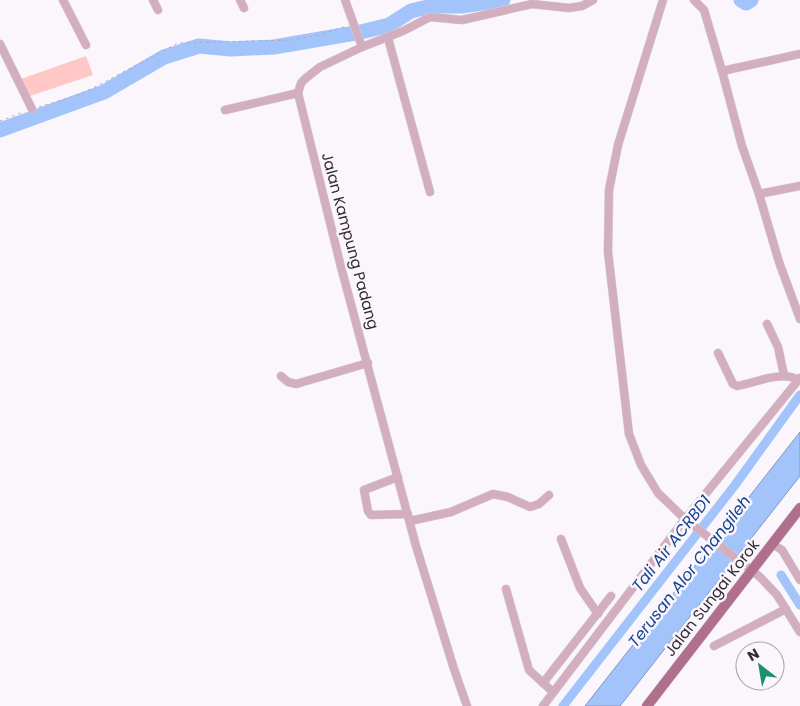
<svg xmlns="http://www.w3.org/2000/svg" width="800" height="706" font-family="Poppins,sans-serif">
  <rect width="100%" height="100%" fill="#faf6fb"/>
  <path fill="#ffc7c5" d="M86,56L93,75L27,97L21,79Z"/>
  <path fill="#a3c4fb" stroke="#8196c0" d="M800,432V476L620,706H585Z"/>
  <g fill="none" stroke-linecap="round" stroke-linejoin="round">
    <path stroke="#8196c0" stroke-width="2.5" d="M440,0L445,7"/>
    <g stroke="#a3c4fb" stroke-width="9">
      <path d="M737,539L751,550"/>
      <path d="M781,575L800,605"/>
      <path d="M563,706L735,485L800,395"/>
    </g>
    <g stroke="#a3c4fb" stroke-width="15">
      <path d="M741,0L746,3L751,0"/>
      <path d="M0,130L104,92L164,57L199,46L231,49L274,47L361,32L389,25L411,11L432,6H461L503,0"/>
    </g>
    <defs>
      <g id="minor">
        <path d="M63,0L86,45"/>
        <path d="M153,0L158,10"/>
        <path d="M240,0L244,8"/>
        <path d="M345,0L362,47"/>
        <path d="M663,0L618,145L609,190L608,252L629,434L641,465L658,493L685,519L760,577L777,595L800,632"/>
        <path d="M694,0L704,10L722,71"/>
        <path d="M388,38L430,192"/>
        <path d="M0,44L32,109"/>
        <path d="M800,54L722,71L742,146L759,194L779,262L800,319"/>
        <path d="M225,110L298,93"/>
        <path d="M759,194L800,186"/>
        <path d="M767,324L778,347L784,375"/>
        <path d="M718,353L733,384L737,386C755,383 782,370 798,380"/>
        <path d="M281,376L288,382L296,384L368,363"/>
        <path d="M398,477L364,490L368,511L371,515L408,514"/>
        <path d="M410,521L451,512L493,494L508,497L530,507L539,504L549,495"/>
        <path d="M561,539L580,588L598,614"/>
        <path d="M772,544L782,550L800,580"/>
        <path d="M506,589L529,670L553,692"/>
        <path d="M714,646L786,609"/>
        <path d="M543,683L611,596"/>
        <path d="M467,706L454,669L416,546L341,267L298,93L301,83L306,78L320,67L362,47L403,31L430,17L462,20L532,4L569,8L582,6L593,0"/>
        <path d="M543,706L685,519L800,378"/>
      </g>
      <path id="major" d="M647,706L800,508"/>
    </defs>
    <use href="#minor" stroke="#d6d1d7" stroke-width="9"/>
    <use href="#major" stroke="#d6d1d7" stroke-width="11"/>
    <g stroke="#afa9b1" stroke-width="1" stroke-dasharray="2.5 4" stroke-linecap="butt">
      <path d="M39,107L78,95L97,86L178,43L293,40L319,35L346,26"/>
      <path d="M0,121L23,112"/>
    </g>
    <use href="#minor" stroke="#d3aebe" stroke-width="8"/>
    <use href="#major" stroke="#b06f8d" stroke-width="10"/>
  </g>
  <g text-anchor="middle" stroke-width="5" stroke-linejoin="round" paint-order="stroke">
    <g font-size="15" fill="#332a35" stroke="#faf6fb">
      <text transform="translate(350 241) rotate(75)" y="5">Jalan Kampung Padang</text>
      <text transform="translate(712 598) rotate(-52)" y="5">Jalan Sungai Korok</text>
    </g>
    <g font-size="16" font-style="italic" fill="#154491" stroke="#faf6fb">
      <text transform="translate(671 543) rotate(-52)" y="6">Tali Air ACRBD1</text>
      <text transform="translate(689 571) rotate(-52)" y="6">Terusan Alor Changileh</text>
    </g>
  </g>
  <g transform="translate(760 666) rotate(329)"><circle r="24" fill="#faf6fb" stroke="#aaa4ac"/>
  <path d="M0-4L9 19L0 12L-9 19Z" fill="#1f8f70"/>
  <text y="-8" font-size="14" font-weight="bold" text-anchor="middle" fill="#332a35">N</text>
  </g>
</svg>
